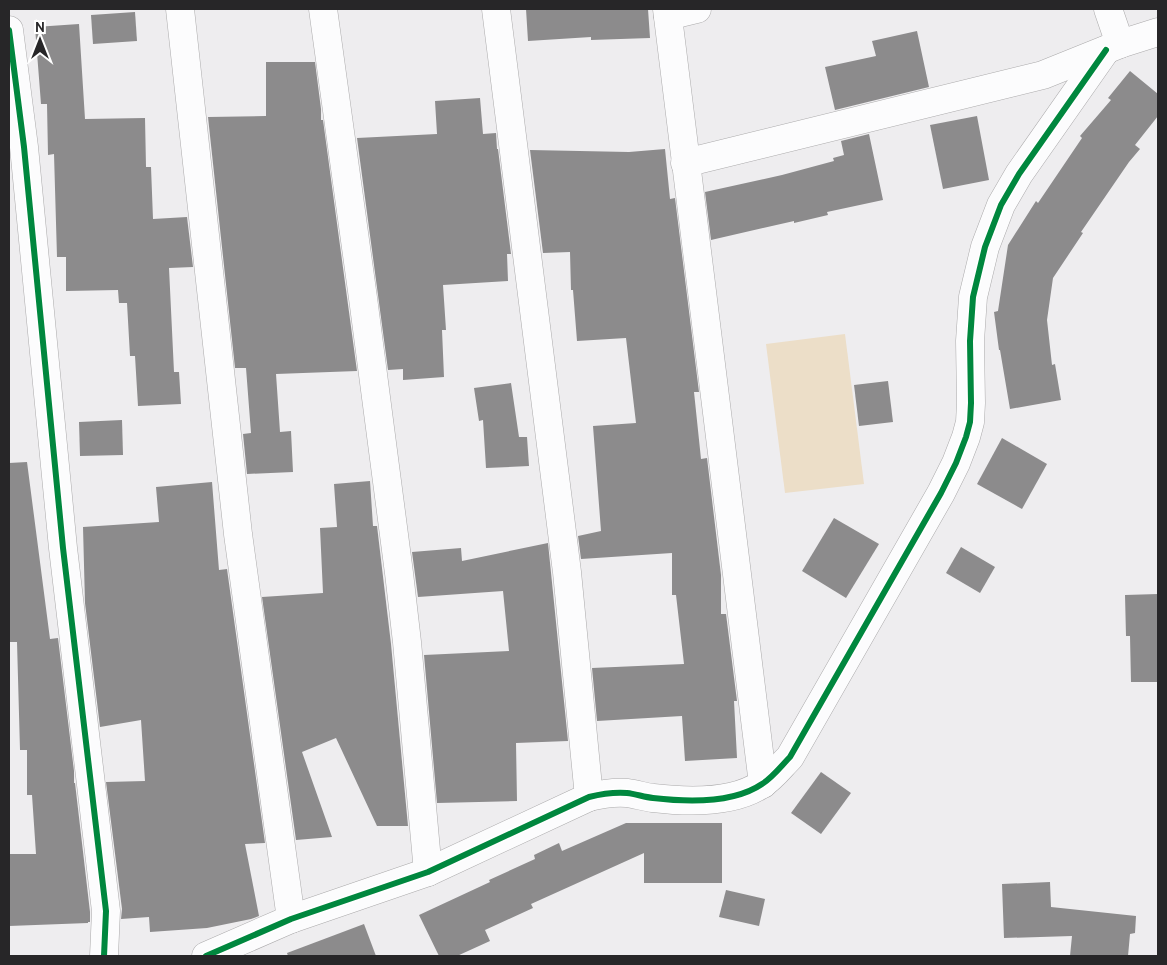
<svg xmlns="http://www.w3.org/2000/svg" width="1167" height="965" font-family="Cabin,sans-serif">
  <rect width="100%" height="100%" fill="#eeedef"/>
  <path fill="#ecdec8" d="M845,334L864,484L785,493L766,344Z"/>
  <g fill="#8c8b8c">
    <path d="M526,9H648L650,38L591,40V37L528,41Z"/>
    <path d="M135,12L137,41L93,44L91,15Z"/>
    <path d="M79,24L85,119L145,118L146,167H151L153,219L187,217L193,267L169,268L174,372H179L181,404L138,406L135,356H130L127,303H119L118,290L66,291V257H57L54,154L48,155L47,104H41L35,27Z"/>
    <path d="M917,31L929,87L835,110L825,67L876,56L872,41Z"/>
    <path d="M266,62H315L321,109V120H323L357,371L276,374L280,432L291,431L293,472L247,474L243,434L251,433L246,368H235L208,117L266,116Z"/>
    <path d="M1130,71L1158,94V116L1135,145L1140,149L1129,162L1081,232L1083,233L1053,278L1047,320L1052,365L1055,364L1061,400L1010,409L1000,350H999L994,312L998,311L1008,245L1036,201L1038,203L1082,138L1080,136L1111,100L1108,98Z"/>
    <path d="M480,98L483,134L496,133L497,149H498L511,254H507L508,281L443,285L446,330H442L444,377L403,380V369L388,370L357,138L437,134L435,101Z"/>
    <path d="M977,116L989,180L943,189L930,125Z"/>
    <path d="M869,134L883,200L827,212L828,215L794,223V221L711,240L705,192L782,175L834,161L833,158L844,155L841,141Z"/>
    <path d="M665,149L670,199L675,198L699,392H694L701,459L707,458L721,575V614H726L737,701H734L737,758L685,761L682,716L597,721L592,668L684,664L676,595H672V553L581,559L578,536L601,531L593,426L636,423L626,338L577,341L573,290H571L570,252L543,253L530,150L629,152Z"/>
    <path d="M888,381L893,422L859,426L854,385Z"/>
    <path d="M511,383L519,437H527L529,466L486,468L483,420L479,421L474,388Z"/>
    <path d="M122,420L123,455L80,456L79,422Z"/>
    <path d="M1002,438L1047,464L1022,509L977,484Z"/>
    <path d="M27,462L50,639L58,638L74,771V783H75L90,912V922H88V923L9,926V854H36L32,795H27V750H20L17,642H9V463Z"/>
    <path d="M370,481L373,526H377L391,644L408,826H377L336,738L302,752L332,837L296,840L262,597L323,593L320,528L337,527L334,484Z"/>
    <path d="M212,482L219,570L227,569L265,843L245,844L259,916L251,919L207,928L150,932L149,917L121,919L122,909L106,782L145,781L141,720L100,727L85,603L83,527L159,522L156,487Z"/>
    <path d="M834,518L879,544L846,598L802,571Z"/>
    <path d="M548,543L568,741L516,743L517,801L437,803L424,655L509,651L503,591L418,597L412,552L461,548L462,561Z"/>
    <path d="M961,547L995,567L980,593L946,573Z"/>
    <path d="M1158,594V682H1131L1130,636H1126L1125,595Z"/>
    <path d="M821,772L851,793L821,834L791,813Z"/>
    <path d="M626,823H722V883H644V853L531,904L533,908L485,930L490,941L457,956H439L419,915L490,882L489,880L535,859L534,855L559,843L562,851Z"/>
    <path d="M1050,882L1051,907L1136,916L1135,933L1130,934L1128,956H1070L1072,936L1004,938L1002,884Z"/>
    <path d="M726,890L765,899L759,926L719,917Z"/>
    <path d="M364,924L376,956H288L287,953Z"/>
  </g>
  <g fill="none" stroke-linecap="round" stroke-linejoin="round">
    <defs>
      <g id="minor">
        <path d="M180,9L238,534L291,919"/>
        <path d="M323,9L363,298L399,573L407,642L428,872"/>
        <path d="M496,9L567,572L589,797"/>
        <path d="M667,9L763,784"/>
        <path d="M1108,9L1120,44"/>
        <path d="M668,16L697,9"/>
        <path d="M9,30L24,147L63,548L106,911L104,956"/>
        <path d="M685,163L1043,75L1120,44L1158,32"/>
        <path d="M206,956L291,919L428,872L589,797C601,794 614,792 627,793C636,794 644,797 653,798C687,802 733,804 762,784C773,777 781,766 790,757L941,493L956,463L966,437L970,422L971,403L970,341L973,297L985,247L1001,205L1019,174L1106,50"/>
      </g>
    </defs>
    <use href="#minor" stroke="#abaaab" stroke-width="29"/>
    <use href="#minor" stroke="#fcfcfd" stroke-width="28"/>
    <defs>
      <g id="cycleway">
        <path d="M9,30L24,147L63,548L106,911L104,956"/>
        <path d="M206,956L291,919L428,872L589,797C601,794 614,792 627,793C636,794 644,797 653,798C687,802 733,804 762,784C773,777 781,766 790,757L941,493L956,463L966,437L970,422L971,403L970,341L973,297L985,247L1001,205L1019,174L1106,50"/>
      </g>
    </defs>
    <use href="#cycleway" stroke="#fff" stroke-width="9"/>
    <use href="#cycleway" stroke="#00873e" stroke-width="6"/>
  </g>
  <rect width="1167" height="965" fill="none" stroke="#272628" stroke-width="20"/>
  <g transform="translate(40 40)" stroke="#ffffff" stroke-width="4" paint-order="stroke">
  <path d="M0-4L9 19L0 12L-9 19Z" fill="#272628"/>
  <text y="-8" font-size="14" font-weight="bold" text-anchor="middle" fill="#272628">N</text>
  </g>
</svg>
